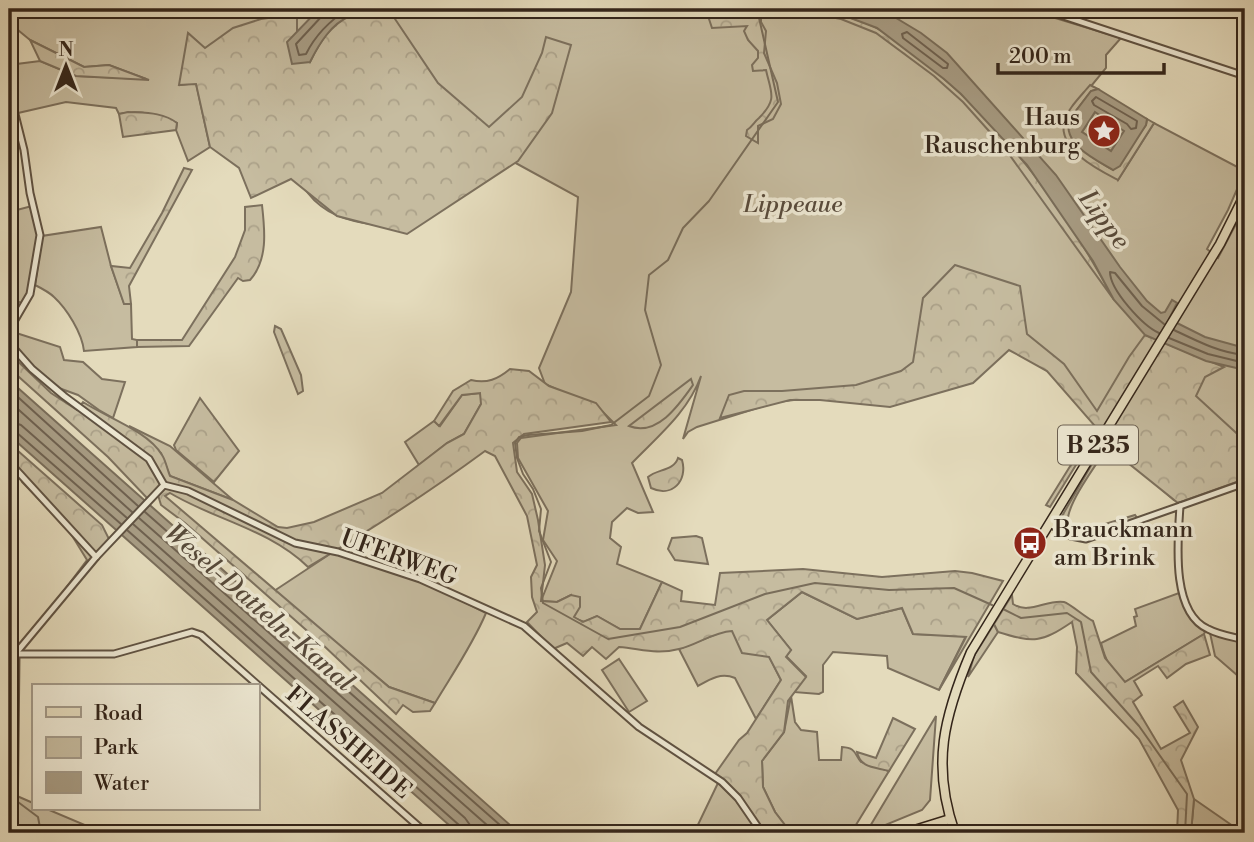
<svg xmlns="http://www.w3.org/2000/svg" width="1254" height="842" font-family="'Libre Bodoni',serif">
  <defs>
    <pattern id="forest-crowns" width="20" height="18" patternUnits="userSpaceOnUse" patternTransform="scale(1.75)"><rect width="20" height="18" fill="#c6bca0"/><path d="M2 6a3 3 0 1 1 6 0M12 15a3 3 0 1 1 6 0" fill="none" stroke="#aba189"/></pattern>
  </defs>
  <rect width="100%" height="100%" fill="#e4dbbc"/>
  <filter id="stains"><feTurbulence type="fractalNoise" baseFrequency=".00286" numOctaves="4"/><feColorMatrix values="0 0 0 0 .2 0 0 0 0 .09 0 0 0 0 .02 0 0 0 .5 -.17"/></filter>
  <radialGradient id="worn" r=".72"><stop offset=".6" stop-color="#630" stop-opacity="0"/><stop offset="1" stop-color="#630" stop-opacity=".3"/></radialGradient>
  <g fill="#c6bca0" stroke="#7c705d" stroke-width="2">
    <path d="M9,9H1038L1052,17L1121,38L1106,55V68L1087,91L1118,180L1154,123L1245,171L1228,210L1207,249L1218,258L1245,207V479L1179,501L1174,500L1108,443L1097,413L1014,343L819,397L777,402L697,427L688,432L683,439L701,376C688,412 658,436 632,463L653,512L638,513L627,508L612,522L610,538L621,547L617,564L662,582L640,629H620L597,616L584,622L574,618L571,595L557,602L541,601L557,561L543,540L548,511L518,458L517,443L521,438L616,425L600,409L545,384L539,368L571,292L578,197L512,161L407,229C378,225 344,224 321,206C310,198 303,186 296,175L211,44L205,49L189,34L180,85L196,83L210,147L188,161L176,130L177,123C158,115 140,109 119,114L116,108L66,102L18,113L9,78V65L40,61L76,76L146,79L109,65L84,67L30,40L13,26L9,25Z"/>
    <path d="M32,206L39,235L29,294L23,304L9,296V212Z"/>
    <path d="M101,227L111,266L124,303L131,304L132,339L137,340V347L84,351C82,333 67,309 54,297C49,292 41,288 35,285L42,236Z"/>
    <path d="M10,331L60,347L64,360L83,362L102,379L125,382L113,418L99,410L78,395L56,387L33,369L9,340Z"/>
    <path d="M481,393V404L464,434L447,443L419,465L405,442L434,421L440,426L462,395Z"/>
    <path d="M129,426L170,446L233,500L170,476L161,453Z"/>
    <path d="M696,536L702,538L708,564L675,560L668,549L672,538Z"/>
    <path d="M333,552L433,586L486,613C473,644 453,673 435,703L389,687L274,591Z"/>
    <path d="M802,592L857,619L902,608L913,634L966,636L939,690L888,668L887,656L833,652L823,665V692L819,694L793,692L806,676L786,656L791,650L767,620Z"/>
    <path d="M1179,593L1187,611L1205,632L1204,634L1125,682C1111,672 1105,659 1101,643L1136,626L1134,617L1137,616L1135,609Z"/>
    <path d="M994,624L998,632L968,677L974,656Z"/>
    <path d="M724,631H732L769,656L781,680L756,719L735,678C721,672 710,679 698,686L679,649Z"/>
    <path d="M1210,633L1245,643V682L1215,656Z"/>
    <path d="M619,659L647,701L629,712L602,670Z"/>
    <path d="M791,696L795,722L801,730L817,732L819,760H841L842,747C856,748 854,753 861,762L889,771L851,833H791L775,812L763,787L762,761L784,732Z"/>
    <path d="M936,716L930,800L922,810L866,833Z"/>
    <path d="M718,783L735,799L759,833H694Z"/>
    <path d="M17,796L33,803V809H47L99,831L100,833H17Z"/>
    <path d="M1194,799L1243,833H1191Z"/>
  </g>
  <g fill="url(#forest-crowns)" stroke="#7c705d" stroke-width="2">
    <path d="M814,9C835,13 856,18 875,27C887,33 899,44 910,52C997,115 1064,206 1114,300L1006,150L963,102L934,76L876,33L841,19L814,14L761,13V22L766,31L764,53L777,83L781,104L773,119L758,126V143L746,136L747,130C753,126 754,122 759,118C778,99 771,93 766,70L753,71L752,65L758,58V51L748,40L744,31L747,26L712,28L708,16Z"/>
    <path d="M391,13L438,83L489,127L522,97L542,53L546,37L571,45L552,113L518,161L407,234L337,216L291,179L251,198L239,168L210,147L196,84L179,85L188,33L205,48L233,28L261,19L297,14V34L310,62C318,45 332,22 351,15C362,11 379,13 391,13Z"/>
    <path d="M30,40L84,67L109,65L149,80L76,76L40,61Z"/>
    <path d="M1090,85L1098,89L1091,91L1069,120C1073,149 1090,156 1113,170L1146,125L1147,119L1154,123L1118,180C1099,170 1058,150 1064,122C1067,109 1082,95 1090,85Z"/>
    <path d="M128,112C145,113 163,112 177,123L176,130L123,137L119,114Z"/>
    <path d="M1095,112L1125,131L1111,151L1082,132Z"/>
    <path d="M184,168L192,170L129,286L131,304H124L111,266L130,268L162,213Z"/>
    <path d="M262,205C265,231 268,260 250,280L243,281L238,278L189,346L137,347V340H182L235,257L245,230V207Z"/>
    <path d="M955,265L1020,286L1027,334L1064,364L1097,411L1129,357L1145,335L1224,367L1205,377L1196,396L1245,441V479L1178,503L1108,447C1098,462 1064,507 1068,524L1082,531L1135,515L1138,519C1110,529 1090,544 1063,528L1062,516L1104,443L1097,431L1050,507L1046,505L1095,426L1047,371L1009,350L973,383L890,407L820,400H790L720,418L729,395L744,391H782L856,385L901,371L913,362L923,298Z"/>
    <path d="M275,326L281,329L301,375L303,391L298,394L274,332Z"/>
    <path d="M9,353L51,393L77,410L83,402C106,417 148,431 162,455C166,461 167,469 170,476L233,500L278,527L287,528L314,522L382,493L447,443L464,434L481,404L480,393L462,395L439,426L434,421L453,391L471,380C487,384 498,379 510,369L529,371L549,386L596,403L611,422L524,434L513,443L517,472L532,494L538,520L545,565L541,601L557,602L571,595L580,597V607L574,617L583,622L597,616L620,629H640L662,582L682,591L681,601L715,605L720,573L803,569L882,577L955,571L972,573L1003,581L939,690L966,637L913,634L902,608L857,619L802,592L767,620L791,650L786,657L806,677L788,701L784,732L762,761L763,787L775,812L791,833H765L739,795L715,774L739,740L747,733L781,680L769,657L742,653L732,631C713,632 697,645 679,649C656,655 642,649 619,647L606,659L592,647L583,656L567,643L553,649L527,622L537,612L532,597L531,577L537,565L527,516L495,456L485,451C428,493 369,531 308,567C269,529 215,520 170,493L165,496L389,687L435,703L430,711L413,712L403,705L396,714L322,644L185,523L161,505L158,495L165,488L172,489L165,482L148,499L108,457L9,368Z"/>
    <path d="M691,379L693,385C679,405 657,437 629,426Z"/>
    <path d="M200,398L239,451L214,482L176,450L174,445Z"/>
    <path d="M9,443L102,525L110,541L41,621L87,560L68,529L22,482L18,470L9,462Z"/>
    <path d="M678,458L682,460C688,481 672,498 651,488L648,477C657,469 674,471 678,458Z"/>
    <path d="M1012,595L1013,604C1029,615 1047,599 1064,602C1069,603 1085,617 1093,621L1105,658L1125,682L1204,634L1210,655L1186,664L1167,678L1158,666L1134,681L1142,695L1133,702L1161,749L1190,733L1174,707L1183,701L1198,727L1181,760L1194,799L1191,833H1177L1178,810L1139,739L1076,673L1077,647L1072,622C1041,643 1034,643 998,632L994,624Z"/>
    <path d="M893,718L915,729L889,771C875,767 860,768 857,752L876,758Z"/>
  </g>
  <g fill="#a89d85" stroke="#796d5a" stroke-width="2" fill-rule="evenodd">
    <path d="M319,9H429L428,16C410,14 366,9 350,16C331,24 319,44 310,62L292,64L287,42Z"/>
    <path d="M575,9H804L674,17Z"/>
    <path d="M814,9H881L921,33L947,53L1056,175L1120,267L1147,301L1161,313L1165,312L1172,300L1177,303L1169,319L1205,337L1245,348V370L1206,361L1145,335L1114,300L1093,261L1027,165L961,94L944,79L877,28L840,14Z"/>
    <path d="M1098,89L1147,119L1146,125L1120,166L1113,170C1096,160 1063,145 1069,120L1091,91ZM1095,112L1124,131L1111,151L1082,132Z"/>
    <path d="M9,380L519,833H458L9,435Z"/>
  </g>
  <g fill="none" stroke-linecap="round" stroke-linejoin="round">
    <g stroke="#6e6150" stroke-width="2">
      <path d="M323,9L322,16L296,44L299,55L306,54C316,34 329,21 348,9"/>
      <path d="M907,32L948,64L947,68H943L903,38L902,34Z"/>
      <path d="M1096,97L1137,121L1136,128L1131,129L1127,124L1094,105L1092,101Z"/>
      <path d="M1174,330C1197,341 1220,353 1245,355"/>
      <path d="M1159,333C1143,326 1110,290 1110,272L1115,273L1142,306L1164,324"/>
      <path d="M1169,338L1208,354L1245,363"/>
      <path d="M9,389L138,506"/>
      <path d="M9,401L132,512"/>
      <path d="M9,421L21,425L127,518"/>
      <path d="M9,430L16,432L121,524"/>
      <path d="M145,512L509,833"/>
      <path d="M139,518L496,833"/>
      <path d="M133,524L465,818L470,825L471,833"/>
      <path d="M127,530L459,825L462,833"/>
    </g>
    <g stroke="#796d5a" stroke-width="2">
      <path d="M757,9L778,102L709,201L683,228L668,260L649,275L645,310L661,365L649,396L611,425L582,431L528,435L519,437L515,443L517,458L523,474L533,489L541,509L539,531L551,562L541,588L543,603L608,639L680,627L765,594L815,583L889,590L954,588L992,605"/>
      <path d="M1003,609L1021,618L1067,613L1081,622L1091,672L1139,726L1187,794L1185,833"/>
      <path d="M9,796L12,797"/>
      <path d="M18,802L38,817L41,833"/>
    </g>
    <defs>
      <g id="minor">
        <path d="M1042,9L1245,76"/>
        <path d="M9,90L24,150L30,193L40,235L30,294L9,330"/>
        <path d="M9,343L32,369L64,396L149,459L164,485L188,491L295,543L338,552L420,579L524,626L639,727L722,782L738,798L762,833"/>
        <path d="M9,462L96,557"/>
        <path d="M1180,506L1245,483"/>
        <path d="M1050,524L1071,536L1086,539L1180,506C1178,539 1170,612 1208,629C1219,635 1233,637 1245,640"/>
        <path d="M16,653L96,557L164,485"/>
        <path d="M9,654H114L192,632L201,635L426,833"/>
        <path d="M14,833L16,653"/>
      </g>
      <g id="primary">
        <path d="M905,833L950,819"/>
        <path d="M955,833C931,765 944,716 971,652L1220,244L1245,194"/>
      </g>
    </defs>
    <use href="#minor" stroke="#5f5242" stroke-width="9"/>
    <use href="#primary" stroke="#33251a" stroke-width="11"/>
    <use href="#minor" stroke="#ede8d3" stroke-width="5"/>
    <use href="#primary" stroke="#e4dbbc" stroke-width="8"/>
  </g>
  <defs>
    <symbol id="sight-disc" viewBox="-11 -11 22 22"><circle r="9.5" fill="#8f2418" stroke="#ede8d3"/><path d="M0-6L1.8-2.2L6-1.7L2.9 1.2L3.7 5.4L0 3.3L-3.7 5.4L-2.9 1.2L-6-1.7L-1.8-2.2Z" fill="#fff"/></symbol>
    <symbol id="bus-disc" viewBox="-11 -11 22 22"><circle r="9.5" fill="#8f2418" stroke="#ede8d3"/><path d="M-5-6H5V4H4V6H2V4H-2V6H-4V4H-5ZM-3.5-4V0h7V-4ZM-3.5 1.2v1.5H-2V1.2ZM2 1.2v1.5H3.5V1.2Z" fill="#fff"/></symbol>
  </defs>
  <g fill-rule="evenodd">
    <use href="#sight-disc" x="1085" y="112" width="38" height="38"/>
    <use href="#bus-disc" x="1011" y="524" width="38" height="38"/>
  </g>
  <g text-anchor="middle" stroke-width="7" stroke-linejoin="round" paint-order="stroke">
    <rect fill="#ede8d3" stroke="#6b6052" stroke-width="2" x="1058" y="425.5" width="80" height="39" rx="5"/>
    <g font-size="23" font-weight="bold" fill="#33251a">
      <text x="1098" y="453">B 235</text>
    </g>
    <g font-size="24" fill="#33251a" stroke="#ede8d3" text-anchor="end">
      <text x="1080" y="125">Haus<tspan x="1080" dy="28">Rauschenburg</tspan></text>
      <text x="1054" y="537" text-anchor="start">Brauckmann<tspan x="1054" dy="28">am Brink</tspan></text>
    </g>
    <g font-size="24" font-style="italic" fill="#584b3c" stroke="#ede8d3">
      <text x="793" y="212">Lippeaue</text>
    </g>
    <g font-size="24" fill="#33251a" stroke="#ede8d3">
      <text transform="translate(399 557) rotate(20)" y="8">UFERWEG</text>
      <text transform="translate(349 742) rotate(41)" y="8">FLASSHEIDE</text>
    </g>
    <g font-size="26" font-style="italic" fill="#56493a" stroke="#ede8d3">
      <text transform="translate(1105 219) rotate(53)" y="9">Lippe</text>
      <text transform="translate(260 607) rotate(41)" y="9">Wesel-Datteln-Kanal</text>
    </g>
  </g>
  <rect width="1254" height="842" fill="none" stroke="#e4dbbc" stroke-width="35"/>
  <rect x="10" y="10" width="1233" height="821" fill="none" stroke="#33251a" stroke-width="3.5"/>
  <rect x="18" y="18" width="1219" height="807" fill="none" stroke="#33251a" stroke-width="2"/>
  <rect x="32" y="684" width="228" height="126" fill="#ede8d3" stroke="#a39a89" stroke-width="2"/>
  <rect x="46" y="707" width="35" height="10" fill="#e4dbbc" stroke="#a39a89" stroke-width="2"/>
  <text x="94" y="720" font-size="21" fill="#33251a">Road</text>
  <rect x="46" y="737" width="35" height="21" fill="#c6bca0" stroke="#a39a89" stroke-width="2"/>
  <text x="94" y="754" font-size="21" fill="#33251a">Park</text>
  <rect x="46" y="772" width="35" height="21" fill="#a89d85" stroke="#a39a89" stroke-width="2"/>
  <text x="94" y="790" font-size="21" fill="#33251a">Water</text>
  <g transform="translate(66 66)" stroke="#ede8d3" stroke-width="5" paint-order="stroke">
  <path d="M0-5L12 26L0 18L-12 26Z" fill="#33251a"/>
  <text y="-10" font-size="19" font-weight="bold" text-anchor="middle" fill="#33251a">N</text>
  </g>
  <path d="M998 63v10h166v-10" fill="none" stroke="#33251a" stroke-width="3.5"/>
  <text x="1009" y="63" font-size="21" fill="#33251a" stroke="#ede8d3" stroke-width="5" paint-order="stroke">200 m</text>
  <rect width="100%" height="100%" filter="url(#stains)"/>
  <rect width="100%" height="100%" fill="url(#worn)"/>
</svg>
